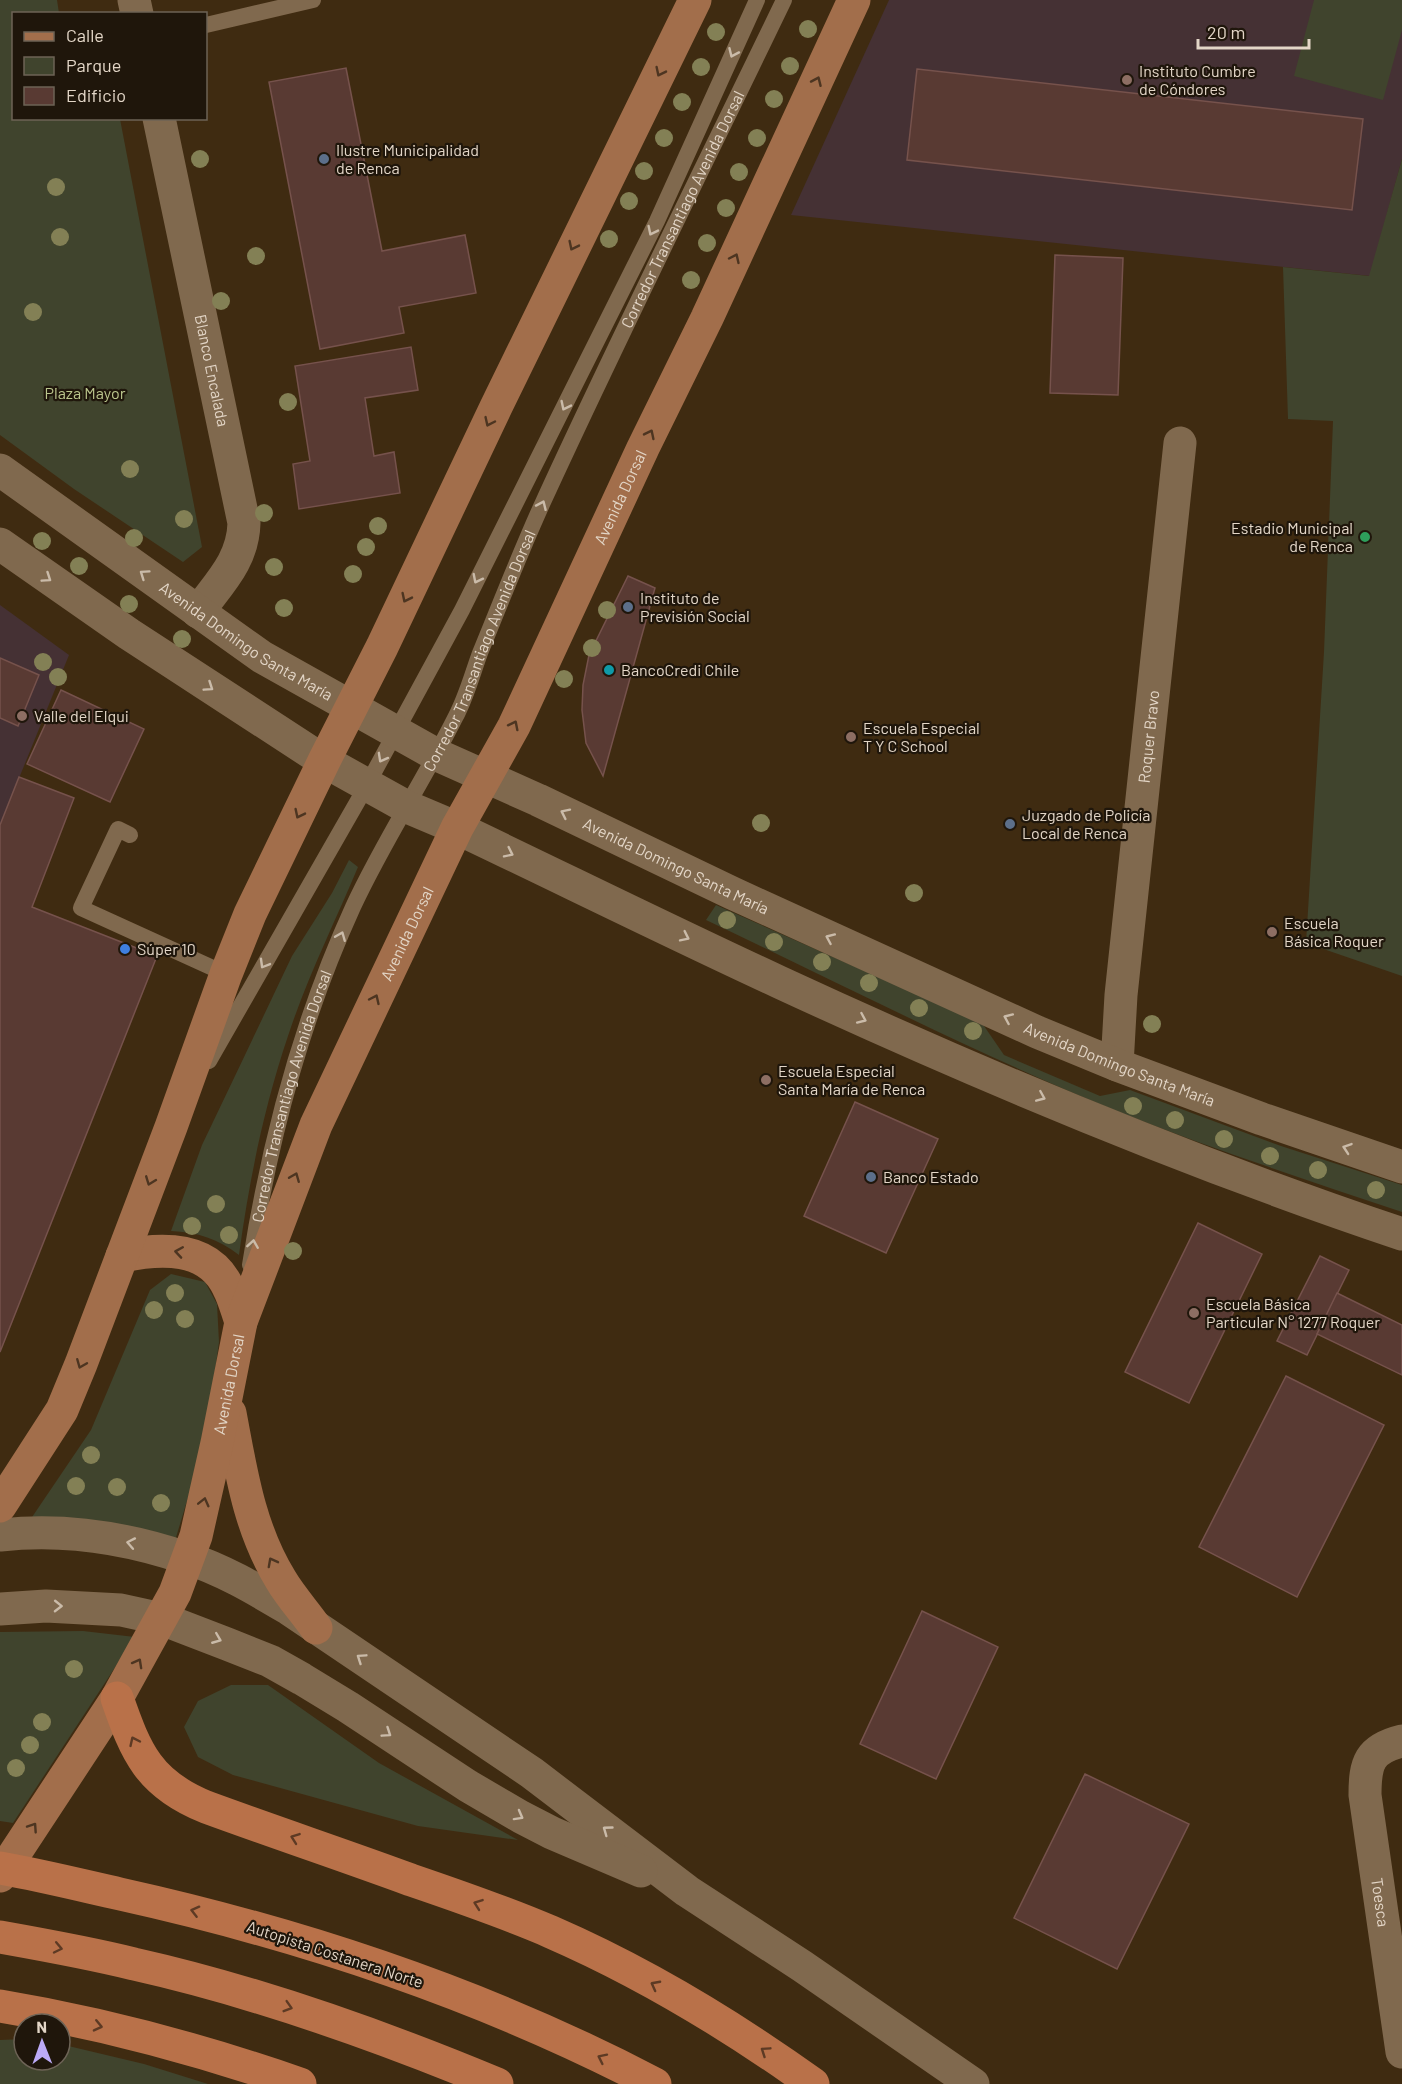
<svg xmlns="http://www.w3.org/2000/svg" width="1402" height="2084" font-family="Barlow,sans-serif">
  <rect width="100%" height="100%" fill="#3f2b11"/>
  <g fill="#453134">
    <path d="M889,0H1402V159L1370,276L791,215Z"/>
    <path d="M0,605L69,655L0,825Z"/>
  </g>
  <g fill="#40442d">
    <path d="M0,0H57L59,13L14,14V118L120,119L202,547L183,562L74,489L0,435Z"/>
    <path d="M1314,0H1402V30L1383,100L1294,76Z"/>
    <path d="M1402,159V976L1306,943L1324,652L1333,421L1288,419L1283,267L1369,276Z"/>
    <path d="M349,860L358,867C335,922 307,978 288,1036C264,1107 249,1181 239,1255C219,1239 197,1232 171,1231L202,1145L245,1055L292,956L332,893Z"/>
    <path d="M716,905L982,1023L1004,1055L1100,1096L1130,1090L1281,1146L1402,1185V1212C1307,1180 1212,1149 1119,1112C979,1055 843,985 706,920Z"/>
    <path d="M171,1274L205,1282L217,1304L219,1342L206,1438L174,1544L26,1526L91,1430L150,1290Z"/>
    <path d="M83,1631L135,1637L13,1823L0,1821V1632Z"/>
    <path d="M231,1685H268L379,1763L518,1840L418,1826L233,1775L198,1757L184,1727L198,1701Z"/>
    <path d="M24,2039V2060H60V2044L144,2064L208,2084H0V2040Z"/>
  </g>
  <g fill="#593a33" stroke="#76524c" stroke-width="1.5">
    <path d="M346,68L382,251L465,235L476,293L399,307L404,333L320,349L269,82Z"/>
    <path d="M917,69L1363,119L1352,210L907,160Z"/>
    <path d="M1055,255L1123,258L1118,395L1050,393Z"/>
    <path d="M411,347L418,390L365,398L374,456L394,452L400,493L299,509L293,464L310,461L295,366Z"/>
    <path d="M628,576L655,588L603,776L586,743L582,710L583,685L589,655Z"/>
    <path d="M0,658L39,675L18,726L0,718Z"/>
    <path d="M61,690L144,729L110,802L27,764Z"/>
    <path d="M19,777L74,798L32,907L157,956L0,1352V825Z"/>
    <path d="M855,1102L938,1139L886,1253L804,1216Z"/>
    <path d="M1198,1223L1262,1254L1189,1403L1125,1372Z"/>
    <path d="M1320,1256L1349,1270L1307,1355L1277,1341Z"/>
    <path d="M1337,1293L1402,1325V1375L1317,1334Z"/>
    <path d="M1286,1376L1384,1425L1297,1597L1199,1547Z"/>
    <path d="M922,1611L998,1647L936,1779L860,1744Z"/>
    <path d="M1085,1774L1189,1824L1117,1969L1014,1918Z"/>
  </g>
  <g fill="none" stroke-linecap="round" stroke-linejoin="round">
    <g stroke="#80694e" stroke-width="16">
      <path d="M206,25L313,0"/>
      <path d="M130,835L118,829L81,908L226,974"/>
      <path d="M209,1061L367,785L462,610L657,221L757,0"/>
      <path id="s1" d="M250,1265C269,1142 301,1021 353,907C383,842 423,782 455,718C466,698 472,675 480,653C501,602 521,550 544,500C621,332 704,166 784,0"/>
    </g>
    <g stroke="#80694e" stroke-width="33">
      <path d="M134,0L137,14"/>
      <path id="s2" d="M159,118L244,523C243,561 219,583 198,612"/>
      <path id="s3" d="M1117,1065L1121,995L1180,443"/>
      <path id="s4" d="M1402,1741C1369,1749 1365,1763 1365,1795L1402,2052"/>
    </g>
    <g stroke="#80694e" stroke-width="33">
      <path d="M0,1535C62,1528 127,1538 186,1558C222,1569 257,1590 289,1609L532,1773L687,1891L802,1966L973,2084"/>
      <path d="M0,1609L46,1606L121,1610L162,1619L227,1644L270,1661L302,1679L348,1707L468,1786L521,1817L552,1833L641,1871"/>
    </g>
    <g stroke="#80694e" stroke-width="33">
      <path id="s5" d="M0,470L262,657L435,754L538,800L732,893L1037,1032L1117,1065L1262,1119L1402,1167"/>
      <path d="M0,544L129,634L324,761L405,806L457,828C564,879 671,932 779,982C982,1076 1190,1163 1402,1234"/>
    </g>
    <g stroke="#a26e4b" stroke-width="33">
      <path d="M122,1256C160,1248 208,1245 228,1287C234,1298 237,1311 241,1322"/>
      <path d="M230,1413C241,1471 249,1528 281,1580C291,1597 305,1612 316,1628"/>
      <path d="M0,1506L62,1410L81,1364L171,1127L226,974L250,914L324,761L382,647L496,407L695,0"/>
      <path id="s6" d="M0,1876L117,1698L175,1593L196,1536L217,1443L241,1322L316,1125L457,828L514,726L643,448L707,318L854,0"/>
    </g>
    <g stroke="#b97149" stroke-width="33">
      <path d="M117,1698C136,1753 149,1784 206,1807C274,1832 343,1855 411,1880C458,1896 505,1912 551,1932C643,1972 732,2026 813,2084"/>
      <path d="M0,1868C40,1875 80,1885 120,1894C305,1935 487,1996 655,2084"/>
      <path d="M0,1937C45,1945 90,1953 134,1964C259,1992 379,2035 497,2084"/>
      <path d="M0,2006C102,2023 202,2050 300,2084"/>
    </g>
  </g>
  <g fill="#838055">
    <circle cx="808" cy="29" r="9"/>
    <circle cx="716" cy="32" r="9"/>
    <circle cx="790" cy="66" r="9"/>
    <circle cx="701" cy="67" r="9"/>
    <circle cx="774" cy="99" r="9"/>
    <circle cx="682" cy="102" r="9"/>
    <circle cx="664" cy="138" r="9"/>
    <circle cx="757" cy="138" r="9"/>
    <circle cx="200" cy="159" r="9"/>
    <circle cx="644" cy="171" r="9"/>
    <circle cx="739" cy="172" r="9"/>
    <circle cx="56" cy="187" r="9"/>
    <circle cx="629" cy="201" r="9"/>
    <circle cx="726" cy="208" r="9"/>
    <circle cx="60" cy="237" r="9"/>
    <circle cx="609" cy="239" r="9"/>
    <circle cx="707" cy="243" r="9"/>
    <circle cx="256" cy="256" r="9"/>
    <circle cx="691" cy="280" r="9"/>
    <circle cx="221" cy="301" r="9"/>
    <circle cx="33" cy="312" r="9"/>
    <circle cx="288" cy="402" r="9"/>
    <circle cx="130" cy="469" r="9"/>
    <circle cx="264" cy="513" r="9"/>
    <circle cx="184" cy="519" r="9"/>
    <circle cx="378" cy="526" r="9"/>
    <circle cx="134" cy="538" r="9"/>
    <circle cx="42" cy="541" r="9"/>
    <circle cx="366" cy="547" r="9"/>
    <circle cx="79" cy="566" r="9"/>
    <circle cx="274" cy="567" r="9"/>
    <circle cx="353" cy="574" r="9"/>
    <circle cx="129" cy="604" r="9"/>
    <circle cx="284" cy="608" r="9"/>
    <circle cx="607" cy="610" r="9"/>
    <circle cx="182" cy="639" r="9"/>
    <circle cx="592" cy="648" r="9"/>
    <circle cx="43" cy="662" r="9"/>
    <circle cx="58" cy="677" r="9"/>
    <circle cx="564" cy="679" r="9"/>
    <circle cx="761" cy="823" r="9"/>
    <circle cx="914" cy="893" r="9"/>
    <circle cx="727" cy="920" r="9"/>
    <circle cx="774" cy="942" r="9"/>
    <circle cx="822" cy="962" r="9"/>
    <circle cx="869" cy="983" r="9"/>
    <circle cx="919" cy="1008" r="9"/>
    <circle cx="1152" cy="1024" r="9"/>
    <circle cx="973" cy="1031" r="9"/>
    <circle cx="1133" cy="1106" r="9"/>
    <circle cx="1175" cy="1120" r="9"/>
    <circle cx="1224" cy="1139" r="9"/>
    <circle cx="1270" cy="1156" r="9"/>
    <circle cx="1318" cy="1170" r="9"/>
    <circle cx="1376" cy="1190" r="9"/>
    <circle cx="216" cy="1204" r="9"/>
    <circle cx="192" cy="1226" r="9"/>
    <circle cx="229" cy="1235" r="9"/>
    <circle cx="293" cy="1251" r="9"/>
    <circle cx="175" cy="1293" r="9"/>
    <circle cx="154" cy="1310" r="9"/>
    <circle cx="185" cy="1319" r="9"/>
    <circle cx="91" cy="1455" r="9"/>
    <circle cx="76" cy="1486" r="9"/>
    <circle cx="117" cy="1487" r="9"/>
    <circle cx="161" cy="1503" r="9"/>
    <circle cx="74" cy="1669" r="9"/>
    <circle cx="42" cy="1722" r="9"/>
    <circle cx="30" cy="1745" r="9"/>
    <circle cx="16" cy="1768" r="9"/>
  </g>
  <defs><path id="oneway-chevron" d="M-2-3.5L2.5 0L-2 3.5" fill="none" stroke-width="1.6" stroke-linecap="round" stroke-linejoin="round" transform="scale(1.5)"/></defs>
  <g stroke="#cabba9">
    <use href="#oneway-chevron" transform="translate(733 53) rotate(114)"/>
    <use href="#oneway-chevron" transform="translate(652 231) rotate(116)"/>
    <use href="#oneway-chevron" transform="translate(565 406) rotate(116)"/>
    <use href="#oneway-chevron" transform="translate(542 505) rotate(-66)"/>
    <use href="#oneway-chevron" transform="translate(144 574) rotate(-145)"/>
    <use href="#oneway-chevron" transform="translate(47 578) rotate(34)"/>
    <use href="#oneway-chevron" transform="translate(477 579) rotate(117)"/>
    <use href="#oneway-chevron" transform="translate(209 687) rotate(34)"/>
    <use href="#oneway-chevron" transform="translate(382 758) rotate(119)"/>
    <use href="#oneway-chevron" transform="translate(565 813) rotate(-154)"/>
    <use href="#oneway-chevron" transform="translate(509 853) rotate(26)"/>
    <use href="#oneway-chevron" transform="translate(341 936) rotate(-68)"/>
    <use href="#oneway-chevron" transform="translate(685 937) rotate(26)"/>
    <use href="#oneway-chevron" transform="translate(830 938) rotate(-156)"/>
    <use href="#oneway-chevron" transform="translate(264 964) rotate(120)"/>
    <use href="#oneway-chevron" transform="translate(1008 1018) rotate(-156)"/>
    <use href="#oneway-chevron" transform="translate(862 1019) rotate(24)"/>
    <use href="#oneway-chevron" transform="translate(1041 1097) rotate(23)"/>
    <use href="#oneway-chevron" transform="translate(1347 1148) rotate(-161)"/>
    <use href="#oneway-chevron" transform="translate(253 1244) rotate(-81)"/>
    <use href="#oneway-chevron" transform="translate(131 1543) rotate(-169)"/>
    <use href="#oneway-chevron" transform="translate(58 1606) rotate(1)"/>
    <use href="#oneway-chevron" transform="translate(217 1639) rotate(22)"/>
    <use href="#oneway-chevron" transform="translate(361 1658) rotate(-146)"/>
    <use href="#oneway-chevron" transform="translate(387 1733) rotate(34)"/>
    <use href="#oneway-chevron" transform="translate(519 1816) rotate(29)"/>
    <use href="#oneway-chevron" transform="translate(607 1830) rotate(-144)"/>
  </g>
  <g stroke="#4d3521">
    <use href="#oneway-chevron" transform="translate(660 72) rotate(116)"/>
    <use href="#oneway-chevron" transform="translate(817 81) rotate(-66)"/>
    <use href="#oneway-chevron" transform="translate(573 246) rotate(116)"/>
    <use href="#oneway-chevron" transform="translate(735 258) rotate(-65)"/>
    <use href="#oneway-chevron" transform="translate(489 422) rotate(115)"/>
    <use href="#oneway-chevron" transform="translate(650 434) rotate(-64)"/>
    <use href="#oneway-chevron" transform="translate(406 598) rotate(116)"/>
    <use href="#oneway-chevron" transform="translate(514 725) rotate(-63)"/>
    <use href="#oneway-chevron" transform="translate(299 814) rotate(116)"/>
    <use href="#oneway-chevron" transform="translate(375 999) rotate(-65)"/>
    <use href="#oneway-chevron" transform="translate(295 1177) rotate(-68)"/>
    <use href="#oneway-chevron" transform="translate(150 1181) rotate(111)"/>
    <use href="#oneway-chevron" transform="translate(179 1252) rotate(-171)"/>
    <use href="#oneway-chevron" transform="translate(81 1364) rotate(112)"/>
    <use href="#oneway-chevron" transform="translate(204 1502) rotate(-76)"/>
    <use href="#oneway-chevron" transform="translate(272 1562) rotate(-118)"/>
    <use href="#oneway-chevron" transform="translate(138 1663) rotate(-61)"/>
    <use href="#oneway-chevron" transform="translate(33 1827) rotate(-56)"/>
  </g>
  <g stroke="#5d3a24">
    <use href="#oneway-chevron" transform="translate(134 1741) rotate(-115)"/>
    <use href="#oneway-chevron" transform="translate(295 1838) rotate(-160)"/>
    <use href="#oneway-chevron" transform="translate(478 1904) rotate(-160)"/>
    <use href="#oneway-chevron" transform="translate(195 1911) rotate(-166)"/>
    <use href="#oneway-chevron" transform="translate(58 1948) rotate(12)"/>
    <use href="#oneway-chevron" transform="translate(655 1985) rotate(-152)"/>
    <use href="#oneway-chevron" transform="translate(288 2007) rotate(17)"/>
    <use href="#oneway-chevron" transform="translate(98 2026) rotate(13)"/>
    <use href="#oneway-chevron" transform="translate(765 2051) rotate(-146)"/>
    <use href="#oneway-chevron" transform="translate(602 2058) rotate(-154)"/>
  </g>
  <g fill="#8d6e63" stroke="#1f160b" stroke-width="2">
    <circle cx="1127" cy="80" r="6"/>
    <circle cx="22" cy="716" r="6"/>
    <circle cx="851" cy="737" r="6"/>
    <circle cx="1272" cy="932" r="6"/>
    <circle cx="766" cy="1080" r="6"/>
    <circle cx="1194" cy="1313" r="6"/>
  </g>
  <g fill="#5c6f8a" stroke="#1f160b" stroke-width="2">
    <circle cx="324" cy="159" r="6"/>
    <circle cx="628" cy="607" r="6"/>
    <circle cx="1010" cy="824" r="6"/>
    <circle cx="871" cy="1177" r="6"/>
  </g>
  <circle fill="#2e9e5b" stroke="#1f160b" stroke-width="2" cx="1365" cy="537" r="6"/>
  <circle fill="#0f9aa8" stroke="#1f160b" stroke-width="2" cx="609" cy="670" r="6"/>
  <circle fill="#3f7fe0" stroke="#1f160b" stroke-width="2" cx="125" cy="949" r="6"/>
  <g text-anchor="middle" stroke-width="4.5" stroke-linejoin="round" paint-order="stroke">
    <g font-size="16" fill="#e3d6c7" stroke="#1f160b" text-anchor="start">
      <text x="1139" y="77">Instituto Cumbre<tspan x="1139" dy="18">de Cóndores</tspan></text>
      <text x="336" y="156">Ilustre Municipalidad<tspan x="336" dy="18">de Renca</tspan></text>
      <text x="1353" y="534" text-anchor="end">Estadio Municipal<tspan x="1353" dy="18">de Renca</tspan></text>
      <text x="640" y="604">Instituto de<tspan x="640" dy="18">Previsión Social</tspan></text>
      <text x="621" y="676">BancoCredi Chile</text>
      <text x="34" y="722">Valle del Elqui</text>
      <text x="863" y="734">Escuela Especial<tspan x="863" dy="18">T Y C School</tspan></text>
      <text x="1022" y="821">Juzgado de Policía<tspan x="1022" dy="18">Local de Renca</tspan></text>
      <text x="1284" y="929">Escuela<tspan x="1284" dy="18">Básica Roquer</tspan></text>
      <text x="137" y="955">Súper 10</text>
      <text x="778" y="1077">Escuela Especial<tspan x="778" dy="18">Santa María de Renca</tspan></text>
      <text x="883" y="1183">Banco Estado</text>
      <text x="1206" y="1310">Escuela Básica<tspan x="1206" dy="18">Particular N° 1277 Roquer</tspan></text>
    </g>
    <g font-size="16" fill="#e3d6c7" stroke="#1f160b">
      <text dy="6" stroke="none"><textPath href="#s1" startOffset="1146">Corredor Transantiago Avenida Dorsal</textPath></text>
      <text dy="6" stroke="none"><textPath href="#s2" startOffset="258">Blanco Encalada</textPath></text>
      <text dy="6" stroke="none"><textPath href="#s6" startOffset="1521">Avenida Dorsal</textPath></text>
      <text dy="6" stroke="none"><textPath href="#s5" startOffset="300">Avenida Domingo Santa María</textPath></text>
      <text dy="6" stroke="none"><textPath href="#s1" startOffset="660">Corredor Transantiago Avenida Dorsal</textPath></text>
      <text dy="6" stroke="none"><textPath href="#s3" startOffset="330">Roquer Bravo</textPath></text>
      <text dy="6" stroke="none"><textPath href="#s5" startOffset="786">Avenida Domingo Santa María</textPath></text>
      <text dy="6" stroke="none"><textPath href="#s6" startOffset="1035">Avenida Dorsal</textPath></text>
      <text dy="6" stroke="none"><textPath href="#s5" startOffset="1272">Avenida Domingo Santa María</textPath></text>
      <text dy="6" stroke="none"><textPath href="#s1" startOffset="174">Corredor Transantiago Avenida Dorsal</textPath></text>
      <text dy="6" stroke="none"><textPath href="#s6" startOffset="549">Avenida Dorsal</textPath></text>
      <text dy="6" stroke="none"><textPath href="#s4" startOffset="182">Toesca</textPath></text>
      <text transform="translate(335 1954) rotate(18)" y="6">Autopista Costanera Norte</text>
    </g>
    <g font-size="16" fill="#bbc68d" stroke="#1f160b">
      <text x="85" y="399">Plaza Mayor</text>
    </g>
  </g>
  <rect x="12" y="12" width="195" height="108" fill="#1f160b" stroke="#6d6356" stroke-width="1.5"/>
  <rect x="24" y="32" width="30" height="9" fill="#a26e4b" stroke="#6d6356" stroke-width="1.5"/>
  <text x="66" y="42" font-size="18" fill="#e3d6c7">Calle</text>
  <rect x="24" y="57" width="30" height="18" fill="#40442d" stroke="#6d6356" stroke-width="1.5"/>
  <text x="66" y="72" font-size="18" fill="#e3d6c7">Parque</text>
  <rect x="24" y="87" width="30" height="18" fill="#593a33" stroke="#6d6356" stroke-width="1.5"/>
  <text x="66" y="102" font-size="18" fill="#e3d6c7">Edificio</text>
  <g transform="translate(42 2042) rotate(359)"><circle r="28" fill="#1f160b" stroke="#6d6356" stroke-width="1.5"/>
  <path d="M0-4.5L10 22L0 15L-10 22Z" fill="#bcaaf6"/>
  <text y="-9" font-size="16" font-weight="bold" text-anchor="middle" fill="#e3d6c7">N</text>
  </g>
  <path d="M1198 39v9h111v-9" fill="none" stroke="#e3d6c7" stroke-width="3"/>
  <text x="1207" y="39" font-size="18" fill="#e3d6c7" stroke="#1f160b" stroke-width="4.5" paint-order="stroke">20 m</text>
</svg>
